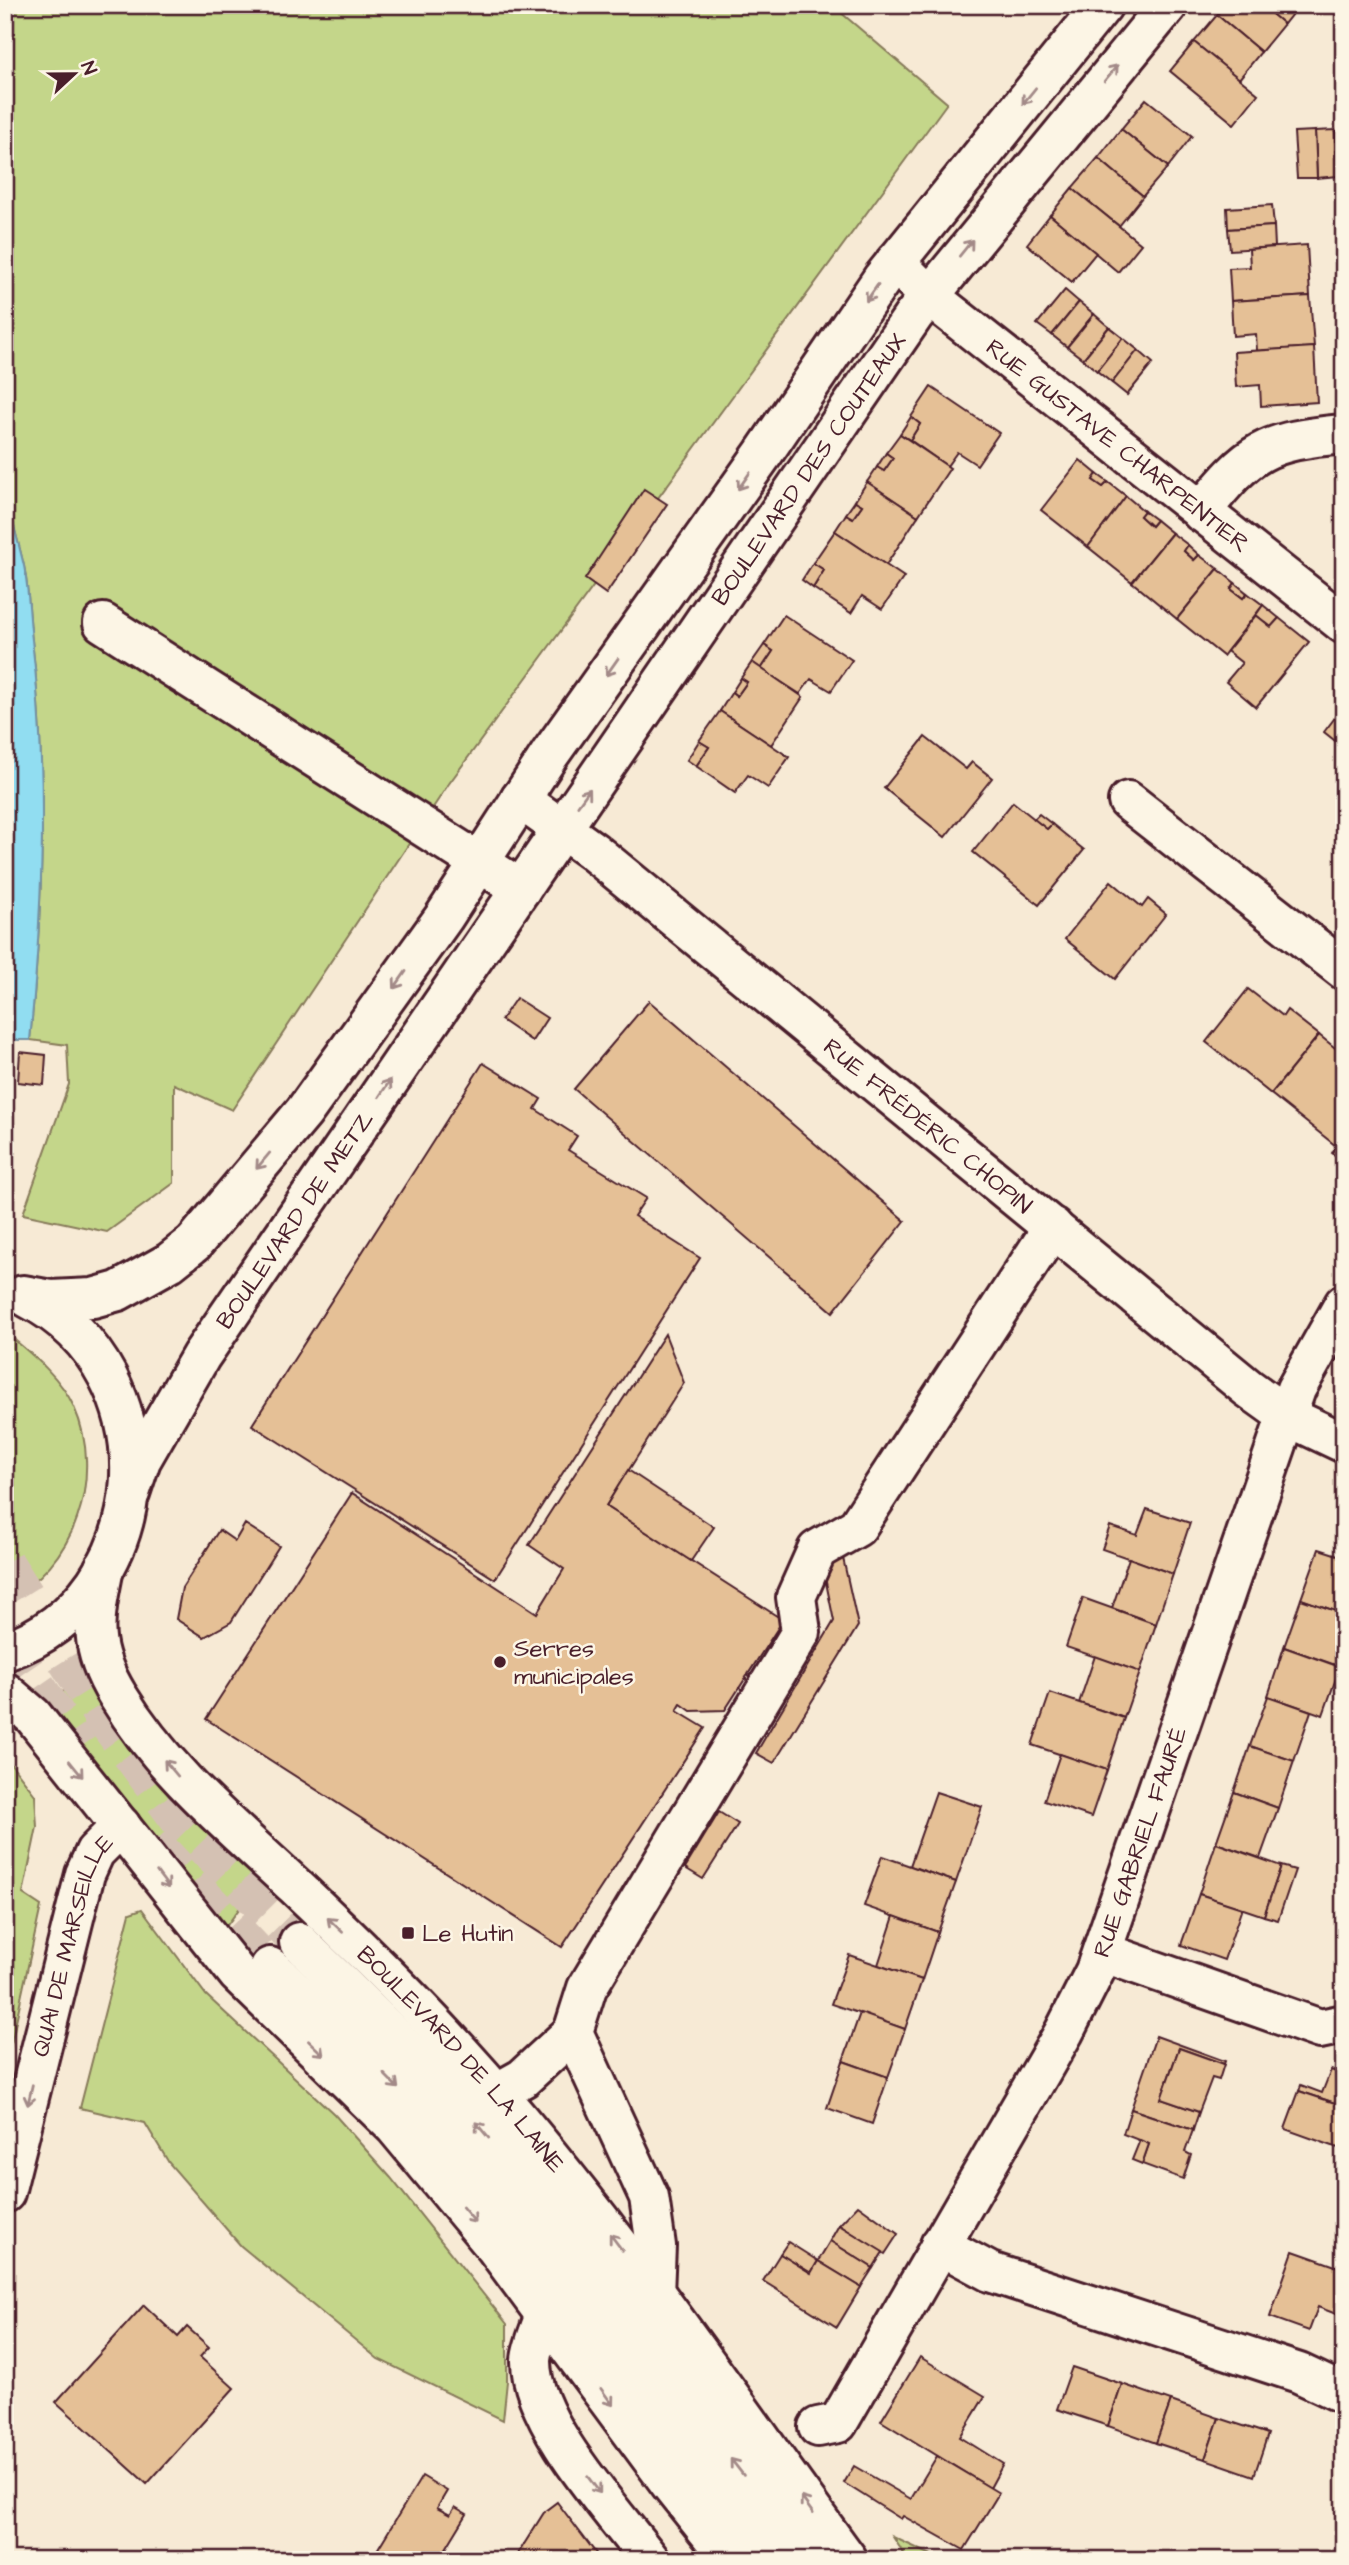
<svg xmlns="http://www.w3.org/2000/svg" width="1349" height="2565" font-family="'Architects Daughter',sans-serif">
  <rect width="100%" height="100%" fill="#f7ead5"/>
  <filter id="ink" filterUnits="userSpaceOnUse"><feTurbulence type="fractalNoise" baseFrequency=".0143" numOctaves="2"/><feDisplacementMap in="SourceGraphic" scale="14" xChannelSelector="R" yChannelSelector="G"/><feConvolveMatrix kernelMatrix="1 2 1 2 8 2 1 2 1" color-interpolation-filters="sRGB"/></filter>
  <g filter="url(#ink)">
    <g fill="#c4d68a" stroke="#877a5a" stroke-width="2">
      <path d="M5,5H832L947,103L448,785L232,1110L174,1084V1183L107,1232L23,1214L69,1084L67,1045L30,1040C43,907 48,774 32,640C29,616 29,590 24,566C18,540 10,514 5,488Z"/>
      <path d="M5,1332C30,1353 60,1376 74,1407C105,1476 75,1569 5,1599Z"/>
      <path d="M84,1680L168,1785L264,1875L219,1936L40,1704Z"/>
      <path d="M5,1756L35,1795L37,1827L23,1894L41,1906L5,2072Z"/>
      <path d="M142,1909L206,1995L334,2114L391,2178L507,2324V2381L503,2420L378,2359L241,2246L169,2163L145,2123L80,2108L130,1913Z"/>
      <path d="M893,2537L942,2560H908Z"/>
    </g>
    <path fill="#91ddf1" stroke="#7591a2" stroke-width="2" d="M5,488C10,514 18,540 24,566C29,590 29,616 32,640C48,774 43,907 30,1040H5Z"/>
    <g fill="#e5c096" stroke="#4a1f2b" stroke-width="2">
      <path d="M1224,5H1261L1284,24L1261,52L1217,15Z"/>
      <path d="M1261,5H1299L1284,24Z"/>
      <path d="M1217,15L1261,52L1239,79L1194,42Z"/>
      <path d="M1194,42L1258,94L1234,124L1170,71Z"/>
      <path d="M1146,99L1192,136L1168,167L1121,129Z"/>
      <path d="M1121,129L1168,167L1143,196L1098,158Z"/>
      <path d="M1335,130L1338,176L1317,178L1315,131Z"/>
      <path d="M1315,131L1317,178H1297L1294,132Z"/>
      <path d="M1098,158L1143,196L1119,226L1072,188Z"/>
      <path d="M1337,161H1344V217H1341Z"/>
      <path d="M1072,188L1141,244L1118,272L1050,215Z"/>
      <path d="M1272,205L1274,226L1228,229L1227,208Z"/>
      <path d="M1050,215L1096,253L1072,282L1027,244Z"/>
      <path d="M1274,226L1275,247L1230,250L1228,229Z"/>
      <path d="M1307,245L1310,296L1231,301L1229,268L1250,267L1249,249Z"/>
      <path d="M1065,290L1079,302L1052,335L1037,324Z"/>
      <path d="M1310,296L1314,347L1257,351L1256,334L1233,336L1231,301Z"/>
      <path d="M1079,302L1094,314L1067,347L1052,335Z"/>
      <path d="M1094,314L1109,327L1083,359L1067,347Z"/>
      <path d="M1109,327L1123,338L1097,371L1083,359Z"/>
      <path d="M1123,338L1138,350L1112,383L1097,371Z"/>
      <path d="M1314,347L1317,402L1261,406L1260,385L1236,387L1234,352Z"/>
      <path d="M1138,350L1153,363L1127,395L1112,383Z"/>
      <path d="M931,387L999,433L977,465L957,452L947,466L910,440L920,424L911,417Z"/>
      <path d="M911,417L920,424L910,440L900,434Z"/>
      <path d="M900,434L950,468L918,516L867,482L877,467L884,471L893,458L886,453Z"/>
      <path d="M886,453L893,458L884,471L877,467Z"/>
      <path d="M1080,460L1097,474L1093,480L1103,487L1108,482L1126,496L1088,547L1041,510Z"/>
      <path d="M1097,474L1108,482L1103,487L1093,480Z"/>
      <path d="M867,482L918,516L886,565L835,531L846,514L853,518L862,505L855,501Z"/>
      <path d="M644,489L667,504L606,594L585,579Z"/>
      <path d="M1126,496L1144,511L1140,516L1151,526L1156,520L1172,533L1132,582L1088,547Z"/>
      <path d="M855,501L862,505L853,518L846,514Z"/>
      <path d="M1144,511L1156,520L1151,526L1140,516Z"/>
      <path d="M835,531L904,577L882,609L862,596L851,613L813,588L824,570L813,563Z"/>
      <path d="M1172,533L1188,545L1184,551L1194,560L1199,555L1218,569L1177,619L1132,582Z"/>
      <path d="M1188,545L1199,555L1194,560L1184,551Z"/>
      <path d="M813,563L824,570L813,588L802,580Z"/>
      <path d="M1218,569L1235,583L1231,589L1243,598L1247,593L1263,605L1223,656L1177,619Z"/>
      <path d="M1235,583L1247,593L1243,598L1231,589Z"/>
      <path d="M1263,605L1279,618L1271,627L1256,615Z"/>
      <path d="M784,615L852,660L831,691L811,679L800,694L761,669L773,651L764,645Z"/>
      <path d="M1256,615L1271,627L1279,618L1309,642L1256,707L1226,682L1242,663L1227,651Z"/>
      <path d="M764,645L773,651L761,669L752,662Z"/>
      <path d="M752,662L803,697L771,745L720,711L732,692L737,696L747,682L741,678Z"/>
      <path d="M741,678L747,682L737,696L732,692Z"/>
      <path d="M1344,706V748L1324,732Z"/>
      <path d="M720,711L789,757L768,788L748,775L735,793L696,766L709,747L699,741Z"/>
      <path d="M925,737L966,769L972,762L992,778L945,837L884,788Z"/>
      <path d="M699,741L709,747L696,766L687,760Z"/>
      <path d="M1013,802L1047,829L1052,824L1084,850L1039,905L973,852Z"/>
      <path d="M1039,814L1052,824L1047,829L1034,819Z"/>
      <path d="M1111,881L1142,907L1148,899L1166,914L1115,979L1065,939Z"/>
      <path d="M1248,989L1283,1016L1287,1010L1319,1035L1271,1094L1206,1042Z"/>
      <path d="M516,998L547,1018L532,1041L501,1020Z"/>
      <path d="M649,1001L905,1221L833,1312L574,1089Z"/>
      <path d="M1319,1035L1344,1055V1162L1332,1153L1336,1146L1271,1094Z"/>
      <path d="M20,1052L46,1055L44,1085L18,1082Z"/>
      <path d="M483,1063L541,1099L535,1109L577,1136L568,1150L646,1198L634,1216L700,1258L495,1579L252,1425Z"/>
      <path d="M665,1334L684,1383L606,1506L783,1620L725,1710L691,1711L681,1704L677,1711L705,1728L562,1947L206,1719L352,1493L537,1613L564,1569L529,1545Z"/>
      <path d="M628,1470L714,1527L691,1561L606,1506Z"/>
      <path d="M1147,1509L1190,1523L1173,1574L1102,1549L1110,1526L1137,1535Z"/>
      <path d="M245,1524L279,1546L231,1622L204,1637L176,1619L182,1588L219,1530L235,1541Z"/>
      <path d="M1319,1549L1344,1557V1614L1301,1599Z"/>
      <path d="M843,1558L858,1626L774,1763L756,1753L834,1621L822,1563Z"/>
      <path d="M1129,1558L1173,1574L1156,1624L1112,1608Z"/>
      <path d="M1083,1598L1156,1624L1140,1672L1066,1647Z"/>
      <path d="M1301,1599L1344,1614V1668L1284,1647Z"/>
      <path d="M1284,1647L1340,1667L1323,1715L1268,1696Z"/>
      <path d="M1095,1656L1140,1672L1124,1718L1079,1703Z"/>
      <path d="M1050,1693L1124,1718L1107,1770L1032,1745Z"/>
      <path d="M1268,1696L1311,1711L1294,1761L1250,1746Z"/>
      <path d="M1250,1746L1294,1761L1278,1808L1234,1792Z"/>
      <path d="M1060,1754L1107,1770L1091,1817L1044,1801Z"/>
      <path d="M936,1792L982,1807L956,1882L910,1866Z"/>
      <path d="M1234,1792L1278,1808L1260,1858L1216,1843Z"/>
      <path d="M719,1812L738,1824L703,1879L685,1868Z"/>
      <path d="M1216,1843L1281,1866L1264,1916L1199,1894Z"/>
      <path d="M882,1856L956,1882L938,1932L864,1906Z"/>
      <path d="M1281,1866L1295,1870L1278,1920L1264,1916Z"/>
      <path d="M1199,1894L1242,1908L1224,1960L1181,1945Z"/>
      <path d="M894,1916L938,1932L922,1980L878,1965Z"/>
      <path d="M849,1955L922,1980L905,2029L831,2004Z"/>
      <path d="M860,2013L905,2029L888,2077L843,2061Z"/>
      <path d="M1156,2036L1225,2061L1224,2064L1179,2048L1161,2099L1199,2112L1193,2130L1131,2109Z"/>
      <path d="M1179,2048L1224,2064L1219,2080L1212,2078L1199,2112L1161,2099Z"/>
      <path d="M843,2061L888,2077L872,2124L827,2108Z"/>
      <path d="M1331,2070L1344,2075V2106L1299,2091L1301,2085L1322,2093Z"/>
      <path d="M1299,2091L1344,2106V2150L1285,2129Z"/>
      <path d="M1131,2109L1193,2130L1185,2152L1191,2155L1183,2179L1142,2164L1149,2144L1123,2134Z"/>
      <path d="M1140,2140L1149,2144L1142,2164L1132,2160Z"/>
      <path d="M858,2205L898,2234L885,2254L839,2225Z"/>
      <path d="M839,2225L883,2252L873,2268L830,2241Z"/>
      <path d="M830,2241L873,2268L861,2287L818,2261Z"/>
      <path d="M788,2242L818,2261L811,2273L780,2254Z"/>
      <path d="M1293,2251L1344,2269V2317L1318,2307L1309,2331L1270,2317Z"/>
      <path d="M780,2254L811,2273L818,2261L861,2287L837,2327L763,2281Z"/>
      <path d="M144,2305L178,2337L187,2327L209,2347L200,2357L234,2388L147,2484L56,2402Z"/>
      <path d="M920,2357L985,2396L960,2437L1003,2464L990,2488L881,2421Z"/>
      <path d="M1072,2367L1122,2384L1108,2426L1057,2409Z"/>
      <path d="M1122,2384L1171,2401L1156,2443L1108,2426Z"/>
      <path d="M1171,2401L1219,2418L1205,2459L1156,2443Z"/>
      <path d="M1219,2418L1268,2434L1254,2476L1205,2459Z"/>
      <path d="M937,2456L999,2493L964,2550L903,2516L901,2519L844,2483L854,2466L911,2499Z"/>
      <path d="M422,2476L447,2491L437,2508L450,2515L455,2507L467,2514L439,2560H371Z"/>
      <path d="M557,2502L601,2560H514L545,2511Z"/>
    </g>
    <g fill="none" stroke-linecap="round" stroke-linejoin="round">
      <g stroke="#d4c1b3" stroke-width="38" stroke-dasharray="38 19" stroke-linecap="butt">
        <path d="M5,1563L100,1713L183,1825L299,1942"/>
        <path d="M5,1640L79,1748"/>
        <path d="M153,1843L270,1967"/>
      </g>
      <defs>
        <g id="minor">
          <path id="s1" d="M895,262L929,296L1344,624"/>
          <path d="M1201,512C1250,450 1265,441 1344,434"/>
          <path d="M103,623L521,889"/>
          <path id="s2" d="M520,799L594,852L1248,1388L1287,1416L1344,1443"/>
          <path d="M1128,801L1344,970"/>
          <path d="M1102,1952L1320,2029L1344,2024"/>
          <path d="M496,2093L523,2078L573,2032"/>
          <path id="s3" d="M5,2193L85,1874L95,1852L121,1826"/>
          <path d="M940,2245L990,2272L1299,2373L1344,2394"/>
          <path d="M654,2294L656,2246L649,2197L573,2032L587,1988L801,1632L796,1597L817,1550L857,1527L1053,1227"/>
          <path d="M545,2314C541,2328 532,2346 531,2360C530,2422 613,2511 650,2560"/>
          <path id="s4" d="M818,2427L838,2423L1064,2032L1095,1971L1296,1389L1344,1304"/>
        </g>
        <g id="major">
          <path d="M23,1295L51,1300L93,1298L118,1291L170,1262L194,1243L304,1112L444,917L550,754L763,454L882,279L1103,5"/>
          <path id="s5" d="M130,1493L141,1460L201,1356L914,315L1168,5"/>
          <path id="s6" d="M104,1568C93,1622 88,1647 118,1696C164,1772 231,1826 295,1886C352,1940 409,1995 461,2053C604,2210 723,2389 848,2560"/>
          <path d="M5,1651C162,1596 173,1372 28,1298"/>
          <path d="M5,1692L33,1716L238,1974L395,2127L495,2247L671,2485L731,2560"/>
          <path d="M299,1942C358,2000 418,2058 474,2120C596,2258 697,2414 809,2560"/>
          <path d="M270,1967L391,2080L505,2208L767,2560"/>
        </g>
      </defs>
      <use href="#minor" stroke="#4a1f2b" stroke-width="44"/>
      <use href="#major" stroke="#4a1f2b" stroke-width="44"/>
      <use href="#minor" stroke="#fcf5e5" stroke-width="38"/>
      <use href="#major" stroke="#fcf5e5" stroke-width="38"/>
    </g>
    <defs><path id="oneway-shaft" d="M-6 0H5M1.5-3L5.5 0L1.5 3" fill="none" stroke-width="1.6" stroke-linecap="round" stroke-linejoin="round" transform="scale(1.75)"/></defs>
    <g stroke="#a38a88">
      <use href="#oneway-shaft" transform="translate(1111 73) rotate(-50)"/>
      <use href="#oneway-shaft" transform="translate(1029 96) rotate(129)"/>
      <use href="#oneway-shaft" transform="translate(966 248) rotate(-51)"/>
      <use href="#oneway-shaft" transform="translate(872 293) rotate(125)"/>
      <use href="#oneway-shaft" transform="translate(744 481) rotate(125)"/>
      <use href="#oneway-shaft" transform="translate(612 667) rotate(125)"/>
      <use href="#oneway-shaft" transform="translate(584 797) rotate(-54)"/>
      <use href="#oneway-shaft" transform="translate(400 980) rotate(125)"/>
      <use href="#oneway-shaft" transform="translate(385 1088) rotate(-56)"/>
      <use href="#oneway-shaft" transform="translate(263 1161) rotate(130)"/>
      <use href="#oneway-shaft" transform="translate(171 1768) rotate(-130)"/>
      <use href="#oneway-shaft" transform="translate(76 1769) rotate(51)"/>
      <use href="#oneway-shaft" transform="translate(163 1880) rotate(53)"/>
      <use href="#oneway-shaft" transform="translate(335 1925) rotate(-136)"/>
      <use href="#oneway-shaft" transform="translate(316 2048) rotate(44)"/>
      <use href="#oneway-shaft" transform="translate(391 2081) rotate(45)"/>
      <use href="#oneway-shaft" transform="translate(30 2095) rotate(103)"/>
      <use href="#oneway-shaft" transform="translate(482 2130) rotate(-130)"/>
      <use href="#oneway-shaft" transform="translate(469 2215) rotate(50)"/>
      <use href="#oneway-shaft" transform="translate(616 2242) rotate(-127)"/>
      <use href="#oneway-shaft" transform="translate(607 2397) rotate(54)"/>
      <use href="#oneway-shaft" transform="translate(737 2467) rotate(-128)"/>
      <use href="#oneway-shaft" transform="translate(594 2485) rotate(53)"/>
      <use href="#oneway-shaft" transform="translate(807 2505) rotate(-126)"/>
    </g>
  </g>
  <g fill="#4a1f2b" stroke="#fcf5e5" stroke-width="2.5">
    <circle cx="500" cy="1662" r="7"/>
    <rect x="401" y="1926" width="14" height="14" rx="3.5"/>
  </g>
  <g text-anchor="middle" stroke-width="5" stroke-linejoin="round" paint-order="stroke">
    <g font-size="24" fill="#4a1f2b" stroke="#fcf5e5">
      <text dy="8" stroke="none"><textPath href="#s1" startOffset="289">RUE GUSTAVE CHARPENTIER</textPath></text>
      <text dy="8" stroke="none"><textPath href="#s5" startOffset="1230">BOULEVARD DES COUTEAUX</textPath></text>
      <text dy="8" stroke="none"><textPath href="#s2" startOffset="523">RUE FRÉDÉRIC CHOPIN</textPath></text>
      <text dy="8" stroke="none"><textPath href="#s5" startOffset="320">BOULEVARD DE METZ</textPath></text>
      <text dy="8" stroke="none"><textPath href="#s4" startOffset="677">RUE GABRIEL FAURÉ</textPath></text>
      <text dy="8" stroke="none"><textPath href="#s3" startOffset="257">QUAI DE MARSEILLE</textPath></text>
      <text dy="8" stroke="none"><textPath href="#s6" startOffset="634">BOULEVARD DE LA LAINE</textPath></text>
    </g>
    <g font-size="24" fill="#4a1f2b" stroke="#fcf5e5" text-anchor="start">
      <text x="514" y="1656">Serres<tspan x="514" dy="28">municipales</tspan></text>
      <text x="422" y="1941">Le Hutin</text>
    </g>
  </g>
  <rect width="1349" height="2565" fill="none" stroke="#fcf5e5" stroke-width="28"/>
  <rect x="14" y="14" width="1321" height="2537" fill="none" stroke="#4a1f2b" stroke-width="2.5" filter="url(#ink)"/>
  <g transform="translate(74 74) rotate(68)" stroke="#fcf5e5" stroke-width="5" paint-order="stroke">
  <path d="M0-5L12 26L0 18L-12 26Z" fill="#4a1f2b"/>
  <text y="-10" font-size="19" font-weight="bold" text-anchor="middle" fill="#4a1f2b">N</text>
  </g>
</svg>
